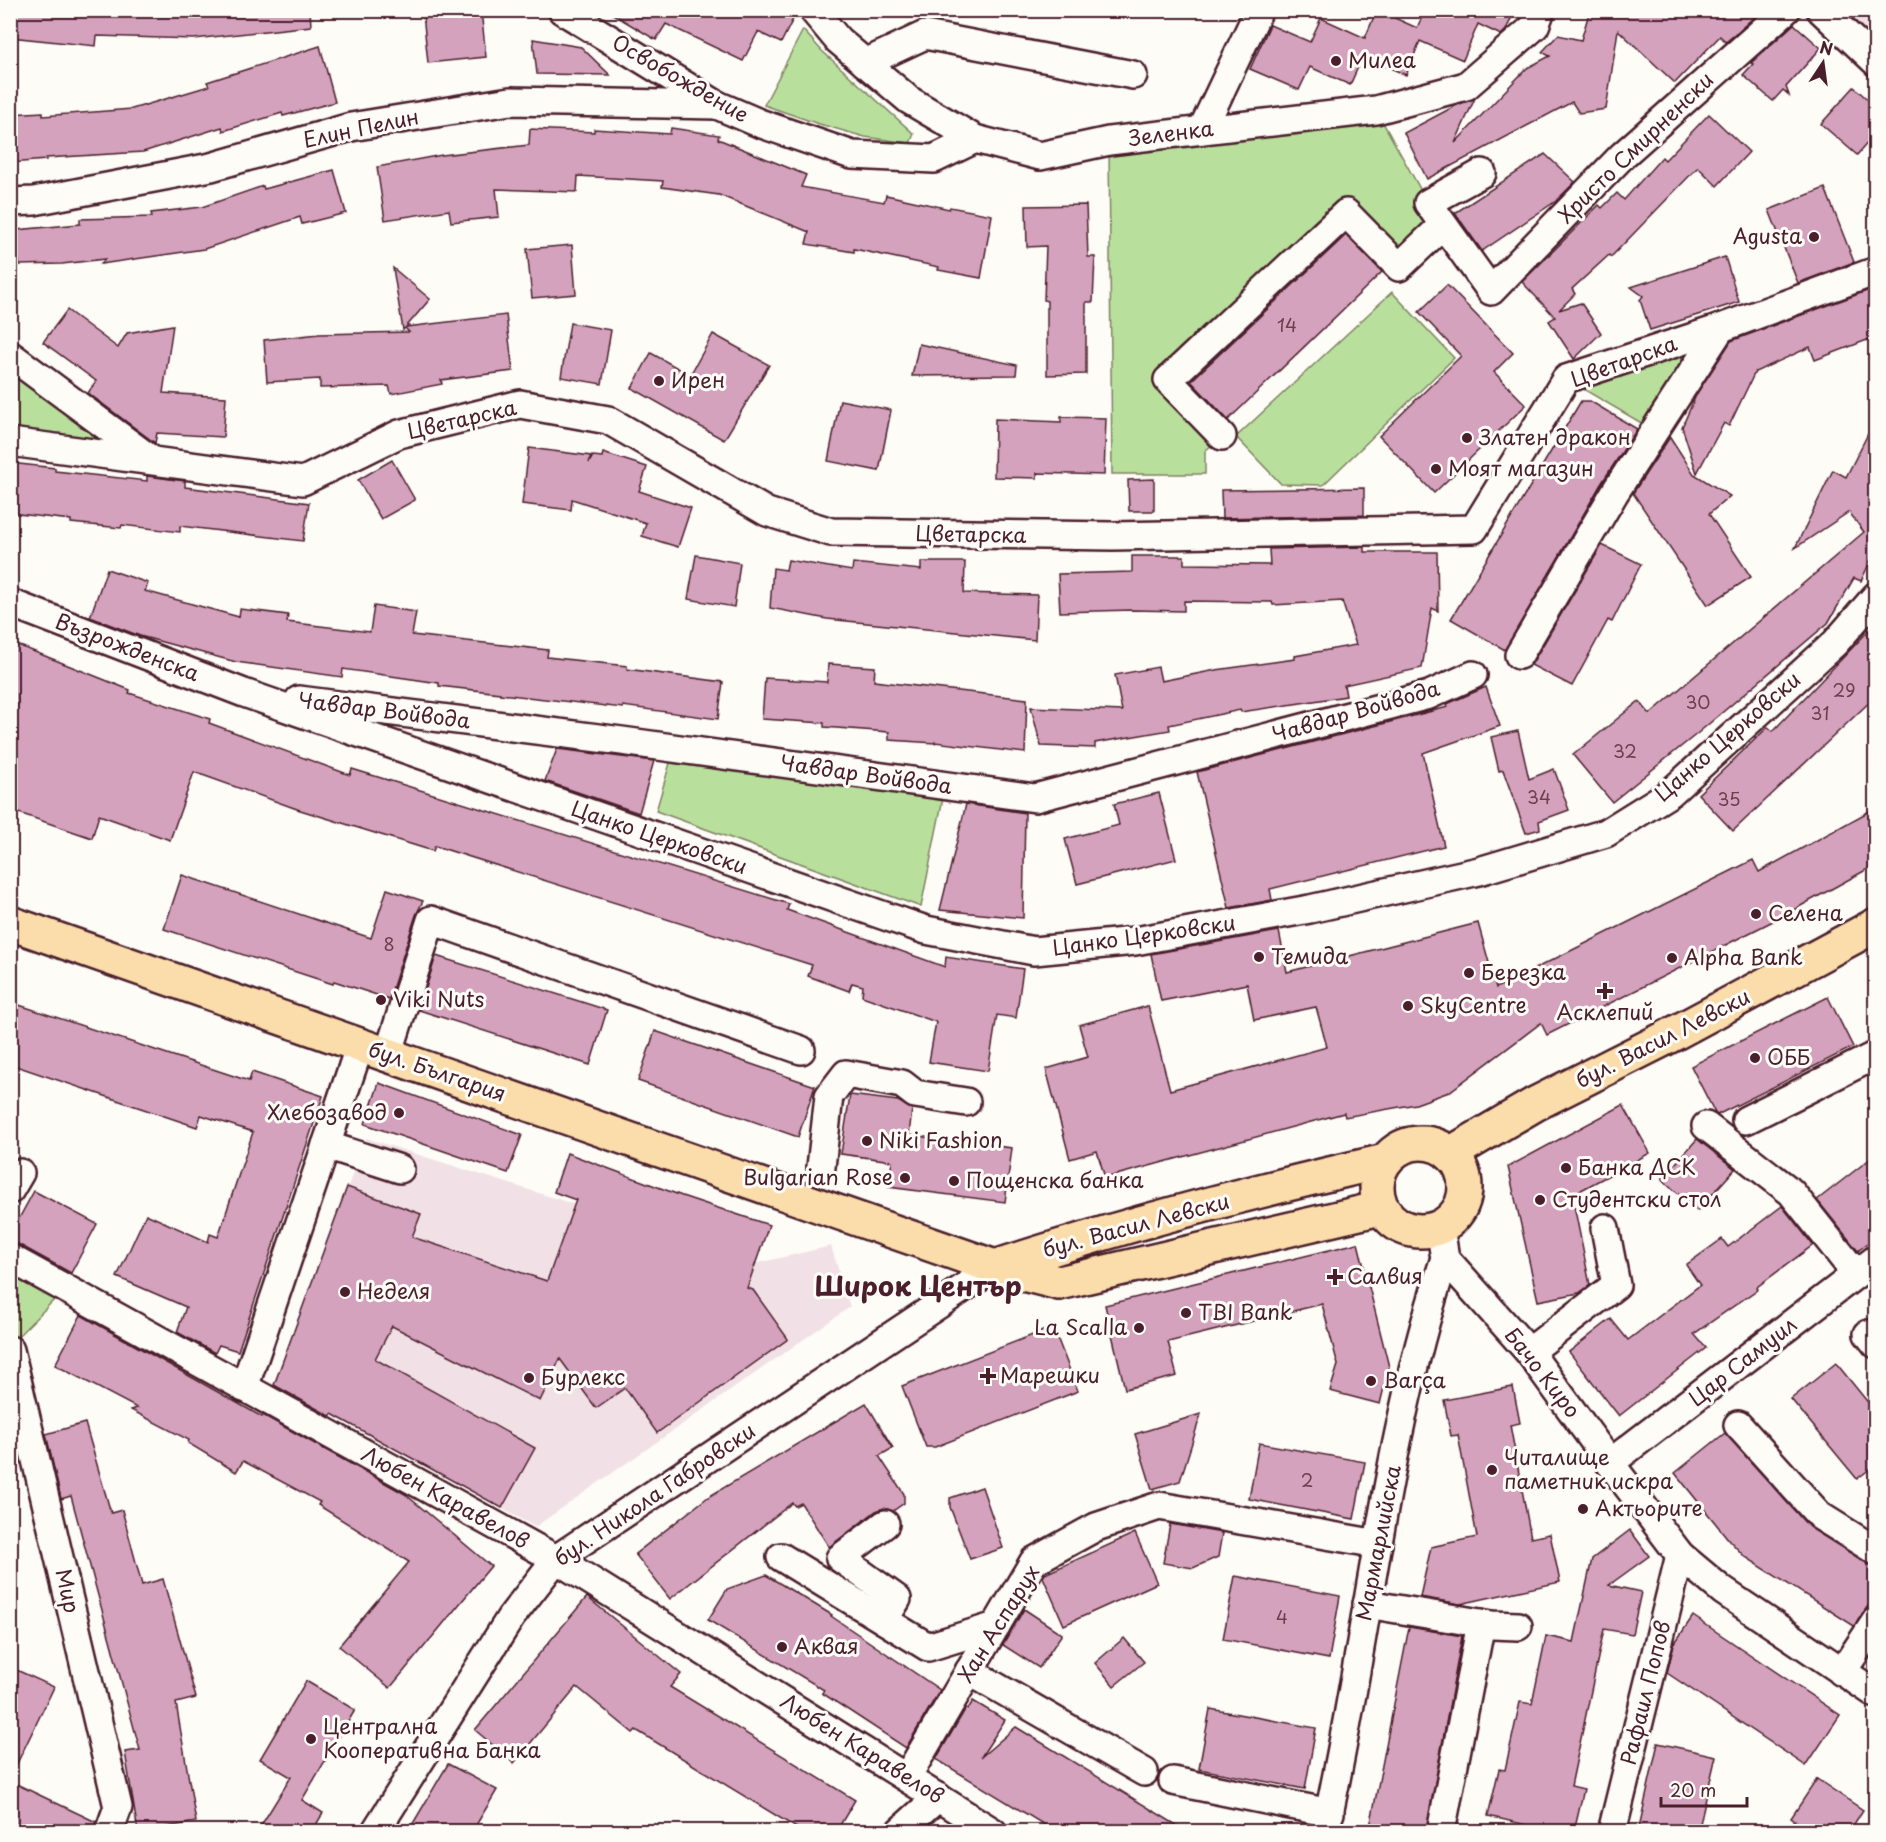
<svg xmlns="http://www.w3.org/2000/svg" width="1886" height="1842" font-family="'Playpen Sans',sans-serif">
  <rect width="100%" height="100%" fill="#fdfcf7"/>
  <filter id="ink" filterUnits="userSpaceOnUse"><feTurbulence type="fractalNoise" baseFrequency=".0167" numOctaves="2"/><feDisplacementMap in="SourceGraphic" scale="12" xChannelSelector="R" yChannelSelector="G"/><feConvolveMatrix kernelMatrix="1 2 1 2 8 2 1 2 1" color-interpolation-filters="sRGB"/></filter>
  <g filter="url(#ink)">
    <g fill="#f1e1e6">
      <path d="M1821,11H1875V62Z"/>
      <path d="M366,1138L758,1263L831,1246L850,1307L535,1527L275,1382Z"/>
    </g>
    <g fill="#b8e09c" stroke="#818064" stroke-width="1.5">
      <path d="M803,30L822,51L914,134L910,143L865,137L816,123L764,105Z"/>
      <path d="M1376,110L1428,203L1443,225L1399,267L1346,213L1169,379L1222,436L1205,451V474H1112L1109,141Z"/>
      <path d="M1392,292L1454,358L1323,485L1281,484L1236,437Z"/>
      <path d="M1721,328L1655,431L1566,379Z"/>
      <path d="M11,364L132,453L11,435Z"/>
      <path d="M670,763L943,798L921,907L656,811Z"/>
      <path d="M10,1273L57,1297L14,1340L11,1333Z"/>
    </g>
    <g fill="#d5a2be" stroke="#4a1f2b" stroke-width="1.5">
      <path d="M10,10H310L311,26L194,39L97,36L96,46L10,37Z"/>
      <path d="M454,10H481L486,57L428,63L423,14Z"/>
      <path d="M606,10H782L794,17L781,43L758,32L743,61L666,24L656,40Z"/>
      <path d="M1377,10L1417,28L1425,10H1515L1506,30L1501,35L1478,24L1463,60L1420,41L1406,75L1363,56L1350,85L1310,67L1299,90L1250,69L1270,25L1310,42L1321,18L1365,38Z"/>
      <path d="M1590,10H1762L1726,42L1720,36L1675,83L1618,30L1606,109L1579,113L1572,102L1427,179L1404,133L1457,105L1475,98L1455,143L1527,68L1550,56L1542,52L1558,35L1581,40Z"/>
      <path d="M1794,24L1821,48L1786,87L1789,95L1783,90L1773,101L1743,75L1753,64L1751,63Z"/>
      <path d="M533,39L581,47L610,75L537,74Z"/>
      <path d="M320,46L335,102L283,116L282,113L223,131L222,127L143,152L46,158V160L10,163V114L43,112V116L132,109L209,86L207,82Z"/>
      <path d="M1854,87L1875,106V134L1857,155L1821,124Z"/>
      <path d="M1709,114L1749,152L1717,186L1698,167L1611,257L1609,255L1572,289L1575,294L1559,310L1581,303L1601,333L1574,359L1549,321L1555,317L1522,282L1599,205L1602,208L1617,193L1624,200L1662,157L1665,160Z"/>
      <path d="M671,128L719,135L718,139L806,175L801,187L884,202L886,195L949,209L950,207L992,215L981,278L938,270L939,267L854,249V252L806,244L809,232L719,195L662,187L663,181L578,176L577,192L496,189L499,217L451,222L449,210L385,220L377,167L442,155L529,145L530,129L594,132V129L670,134Z"/>
      <path d="M1545,154L1575,182L1556,201L1482,251L1455,213Z"/>
      <path d="M334,170L346,213L302,224L300,217L204,249L101,264L105,259L62,264L19,265L16,230L80,224V219L152,217L151,213L202,207L263,186L264,189Z"/>
      <path d="M1825,188L1854,262L1798,283L1769,210Z"/>
      <path d="M1086,205L1088,257H1095L1093,302H1086V374L1047,375V301L1044,300L1046,246L1027,247L1026,206Z"/>
      <path d="M1346,235L1382,272L1228,420L1191,381Z"/>
      <path d="M572,245L576,294L532,298L527,249Z"/>
      <path d="M1725,257L1739,302L1650,330L1640,300L1643,296L1631,287Z"/>
      <path d="M393,268L430,299L406,327L506,315L513,371L441,380L442,384L391,394L389,386L320,388V379L267,382L264,340L319,334L409,332L405,328L403,330Z"/>
      <path d="M1447,285L1513,353L1494,372L1526,405L1434,493L1379,436L1461,356L1419,312Z"/>
      <path d="M1875,288V337L1815,360L1810,347L1755,372L1729,426L1724,423L1697,473L1682,427L1697,393L1731,341Z"/>
      <path d="M67,310L118,348L127,333L173,325L163,393L226,397L223,437L157,433L155,443L88,393L96,381L43,342Z"/>
      <path d="M570,323L611,330L602,384L561,377Z"/>
      <path d="M713,334L769,365L724,440L632,388L651,353L690,375Z"/>
      <path d="M919,344L1017,365L1016,375L912,376Z"/>
      <path d="M840,400L891,410L879,471L828,461Z"/>
      <path d="M1581,401H1590L1637,429L1601,484L1505,650L1451,619Z"/>
      <path d="M1061,417L1106,418L1104,475L1037,473V478L994,477L995,419L1061,422Z"/>
      <path d="M1875,420V551L1861,581L1854,578L1828,623L1698,733L1612,802L1573,755L1639,701L1650,714L1864,532L1849,512L1795,548L1833,470L1846,477Z"/>
      <path d="M1670,437L1694,474L1730,496L1709,514L1751,577L1708,605L1633,493Z"/>
      <path d="M529,448L591,456L589,463L593,456L602,457L603,453L647,467L639,491L691,508L678,547L642,536L646,523L572,499L571,510L522,504Z"/>
      <path d="M392,460L415,500L381,519L358,480Z"/>
      <path d="M10,463L55,468V471L147,481V476L185,481V487L309,503L303,541L180,526V532L122,525L121,528L71,523V520L10,513Z"/>
      <path d="M1154,479V511H1129L1128,480Z"/>
      <path d="M1364,488V515L1222,518L1221,490Z"/>
      <path d="M1602,545L1641,564L1612,622L1608,620L1572,686L1531,665Z"/>
      <path d="M1365,547V552H1437L1438,611L1432,608L1422,668L1344,685L1346,696L1241,712L1240,710L1169,725L1170,730L1095,743V748L1041,746L1031,707L1122,711L1115,675L1158,667L1161,681L1216,670L1295,659V656L1356,645L1342,601L1273,605L1272,602L1184,601V611L1132,610L1060,612L1058,574L1132,572V556H1184V564L1270,565L1269,549Z"/>
      <path d="M696,555L740,563L734,607L688,599Z"/>
      <path d="M788,560L852,571L853,563L921,570V562H965L964,593L1037,595L1035,640L827,619L770,608L773,568L786,570Z"/>
      <path d="M107,569L148,583L145,591L239,617L240,609L288,615L287,622L370,632L374,606L416,612L412,635L548,650L547,657L627,666V669L723,682L718,719L623,706V708L500,694V693L439,686V683L343,669L342,677L236,662L140,636L90,617Z"/>
      <path d="M1875,624V697L1733,831L1698,794L1768,727L1773,731Z"/>
      <path d="M10,642L130,690L129,693L210,719L209,723L350,775L352,769L789,904L787,910L945,967L946,957L1023,969L1016,1018L997,1015L988,1071L929,1062L936,1022L862,996L863,986L852,983L849,991L808,976L812,965L435,846L433,851L297,809L194,772L170,840L99,815L92,838L10,810Z"/>
      <path d="M828,664L875,667L874,681L1027,699L1025,753L935,742V743L889,740V732L824,727V723L762,719L765,678L827,682Z"/>
      <path d="M1486,687L1500,726L1423,753L1444,846L1270,889L1272,900L1229,908L1197,772L1448,707L1447,704Z"/>
      <path d="M1518,731L1529,779L1554,769L1569,810L1539,821L1540,829L1526,833L1503,770L1499,771L1491,737Z"/>
      <path d="M557,749L654,761L639,813L545,781Z"/>
      <path d="M1159,793L1176,859L1077,884L1065,839L1119,825L1114,804Z"/>
      <path d="M966,804L1025,813L1023,918L940,910Z"/>
      <path d="M1875,808V865L1777,919L1547,1035L1541,1023L1449,1092L1416,1104L1345,1117L1344,1113L1105,1178L1097,1151L1070,1159L1046,1069L1088,1057L1079,1025L1148,1006L1170,1090L1327,1047L1316,1007L1254,1020L1247,984L1161,1001L1151,954L1279,931L1287,972L1478,923L1496,988L1753,860L1759,872Z"/>
      <path d="M182,875L371,938L387,889L423,901L416,915L389,999L334,981L333,984L164,929Z"/>
      <path d="M436,956L607,1010L590,1065L419,1010Z"/>
      <path d="M1828,997L1853,1047L1717,1115L1715,1113L1691,1066Z"/>
      <path d="M10,1002L249,1081L252,1072L323,1096L238,1351L219,1345L215,1353L177,1332L186,1307L117,1277L146,1214L208,1242L210,1234L218,1237L253,1132L201,1115L197,1127L10,1064Z"/>
      <path d="M655,1031L815,1086L798,1137L638,1081Z"/>
      <path d="M379,1083L522,1135L508,1173L365,1124Z"/>
      <path d="M850,1095L898,1101L912,1109L909,1135L1012,1148L1005,1202L888,1187L892,1161L841,1154Z"/>
      <path d="M1623,1105L1650,1153L1572,1195L1590,1285L1579,1293L1538,1301L1508,1167Z"/>
      <path d="M1697,1139L1735,1169L1697,1211L1662,1179Z"/>
      <path d="M567,1153L682,1196L769,1225L747,1288L753,1290L788,1339L657,1433L625,1388L596,1408L560,1359L540,1401L392,1326L375,1359L535,1448L502,1508L332,1414L330,1416L274,1385L347,1187L421,1214L412,1237L547,1281L576,1200L554,1192Z"/>
      <path d="M1875,1155V1237L1858,1251L1817,1200Z"/>
      <path d="M34,1191L97,1224L71,1273L18,1244L10,1242V1235Z"/>
      <path d="M1782,1206L1813,1245L1757,1287L1758,1289L1694,1334L1706,1348L1619,1416L1569,1352L1611,1319L1628,1340L1700,1285L1686,1265L1722,1239L1728,1247Z"/>
      <path d="M1358,1243L1389,1367L1380,1404L1330,1391L1338,1365L1322,1304L1168,1342L1177,1376L1125,1389L1105,1305Z"/>
      <path d="M81,1315L262,1417L263,1415L405,1494L491,1566L390,1688L339,1646L409,1562L318,1505L320,1502L243,1461L236,1472L188,1443L189,1440L131,1410L137,1408L55,1365Z"/>
      <path d="M1053,1327L1078,1391L935,1447H926L902,1386Z"/>
      <path d="M1836,1363L1875,1411V1465L1857,1479L1791,1399Z"/>
      <path d="M1513,1387L1520,1423L1510,1425L1531,1538L1550,1534L1560,1582L1460,1604L1420,1597L1431,1547L1477,1537L1458,1435L1451,1436L1444,1400Z"/>
      <path d="M866,1403L893,1448L879,1456L904,1494V1503L893,1511L884,1508L876,1511L829,1547L801,1503L795,1506L792,1503L670,1599L635,1554L708,1497Z"/>
      <path d="M1201,1414L1180,1481L1152,1489L1135,1434Z"/>
      <path d="M85,1423L111,1513L122,1510L142,1585L163,1579L196,1698L176,1703L196,1822L138,1832L125,1752L140,1750L71,1496L61,1499L46,1434Z"/>
      <path d="M1725,1433L1809,1527L1868,1564L1875,1567V1596L1854,1626L1744,1556L1729,1540L1675,1473Z"/>
      <path d="M1259,1443L1365,1462L1354,1519L1249,1499Z"/>
      <path d="M982,1487L1003,1548L970,1559L950,1507V1498Z"/>
      <path d="M1170,1524L1222,1533L1218,1557L1193,1568L1163,1563Z"/>
      <path d="M1630,1530L1649,1556L1609,1585L1641,1592L1632,1634L1604,1629L1571,1786L1584,1789L1574,1832H1557L1488,1816L1499,1769L1505,1770L1520,1702L1532,1704L1546,1636L1574,1642L1592,1559Z"/>
      <path d="M1135,1533L1157,1583L1064,1625L1043,1577L1045,1574Z"/>
      <path d="M766,1575L832,1615L831,1616L940,1690L906,1748L822,1693L824,1690L708,1620L727,1589Z"/>
      <path d="M1235,1576L1340,1596L1329,1659L1223,1639Z"/>
      <path d="M587,1597L681,1674L670,1687L855,1800L836,1832H803L636,1730L633,1733L577,1687L514,1763L475,1730Z"/>
      <path d="M1024,1609L1062,1634L1039,1668L1003,1645Z"/>
      <path d="M1693,1616L1840,1715L1806,1766L1667,1673L1674,1644Z"/>
      <path d="M1409,1627L1462,1636L1426,1832H1369Z"/>
      <path d="M1124,1638L1144,1662L1114,1686L1095,1663Z"/>
      <path d="M10,1667L54,1687L10,1778Z"/>
      <path d="M306,1681L355,1710L302,1800L323,1813L312,1832H257L291,1777L260,1759Z"/>
      <path d="M973,1701L1005,1720L981,1757L1016,1727L1188,1832H1056L936,1759L966,1708L968,1709Z"/>
      <path d="M1210,1709L1316,1728L1305,1789L1199,1769Z"/>
      <path d="M1658,1743L1716,1756L1698,1832H1638Z"/>
      <path d="M448,1764L497,1790L472,1832H408Z"/>
      <path d="M1817,1779L1863,1810L1849,1832H1811L1791,1818Z"/>
      <path d="M10,1781L96,1822L94,1832H10Z"/>
    </g>
    <g fill="none" stroke-linecap="round" stroke-linejoin="round">
      <defs>
        <g id="minor">
          <path d="M562,10L717,105L759,123L852,155L934,159L975,139"/>
          <path d="M813,10L838,40L909,100L975,139L1040,156L1109,141L1376,110L1466,86L1535,26L1541,10"/>
          <path d="M1821,10L1876,62"/>
          <path d="M865,63L925,35L1133,75"/>
          <path d="M1202,130L1259,10"/>
          <path d="M1482,173L1428,203L1491,291L1623,155L1786,10"/>
          <path d="M10,202L34,201L211,167L351,127L510,101L717,105"/>
          <path d="M10,355L149,458"/>
          <path d="M1222,436L1168,380L1346,213L1399,267L1443,225"/>
          <path d="M10,442L303,481L399,434L520,404L608,420L767,512L831,532L1113,536L1474,529L1566,379L1721,328L1876,271"/>
          <path d="M10,603L244,693L882,915L926,930L1034,951L1135,941L1310,909L1479,871L1606,833L1670,793L1835,643L1876,596"/>
          <path d="M1519,655L1615,492L1721,328"/>
          <path d="M299,700L622,741L1035,798L1429,695L1473,675"/>
          <path d="M388,1055L431,920L801,1050"/>
          <path d="M1746,1120L1872,1057L1876,1061"/>
          <path d="M1706,1126L1791,1192L1856,1274"/>
          <path d="M326,1145L400,1169"/>
          <path d="M821,1167L829,1096L846,1074L902,1084L915,1094L966,1102"/>
          <path d="M10,1190L20,1173"/>
          <path d="M1440,1228L1445,1258L1529,1352L1610,1463L1680,1555L1723,1591L1876,1694"/>
          <path d="M10,1258L556,1559L993,1832"/>
          <path d="M1868,1334L1876,1344"/>
          <path d="M10,1350L118,1807L109,1832"/>
          <path d="M1529,1352L1616,1285L1605,1228"/>
          <path d="M244,1388L360,1045"/>
          <path d="M1738,1425L1820,1516L1876,1551"/>
          <path d="M1610,1463L1876,1259"/>
          <path d="M781,1557L928,1647L996,1626"/>
          <path d="M1367,1604L1492,1625L1518,1626"/>
          <path d="M884,1620L897,1599L840,1558L885,1524"/>
          <path d="M969,1671L1144,1772"/>
          <path d="M1842,1672L1876,1621"/>
          <path d="M907,1777L1034,1561L1096,1527L1159,1506L1378,1544"/>
          <path d="M1173,1781L1330,1813"/>
          <path d="M375,1832L511,1617L556,1559L995,1267"/>
          <path d="M899,1832L938,1797"/>
          <path d="M1325,1832C1368,1641 1383,1444 1445,1258"/>
          <path d="M1441,1832L1481,1623"/>
          <path d="M1612,1832L1680,1555"/>
        </g>
        <g id="major">
          <path d="M10,923L995,1267L1059,1283L1381,1208"/>
          <circle cx="1421" cy="1187" r="44"/>
          <path d="M1450,1154L1535,1104L1662,1040L1876,925"/>
          <path d="M995,1267C1123,1225 1254,1191 1385,1161"/>
        </g>
      </defs>
      <use href="#minor" stroke="#4a1f2b" stroke-width="32"/>
      <use href="#major" stroke="#4a1f2b" stroke-width="38"/>
      <use href="#minor" stroke="#fdfcf7" stroke-width="27"/>
      <use href="#major" stroke="#fbddab" stroke-width="33"/>
    </g>
  </g>
  <g fill="#4a1f2b" stroke="#fdfcf7" stroke-width="2">
    <circle cx="1336" cy="61" r="6"/>
    <circle cx="1814" cy="237" r="6"/>
    <circle cx="659" cy="381" r="6"/>
    <circle cx="1467" cy="438" r="6"/>
    <circle cx="1436" cy="469" r="6"/>
    <circle cx="1756" cy="914" r="6"/>
    <circle cx="1259" cy="957" r="6"/>
    <circle cx="1672" cy="958" r="6"/>
    <circle cx="1469" cy="973" r="6"/>
    <path d="M1602 982h6v6h6v6h-6v6h-6v-6h-6v-6h6z"/>
    <circle cx="381" cy="1000" r="6"/>
    <circle cx="1408" cy="1006" r="6"/>
    <circle cx="1755" cy="1058" r="6"/>
    <circle cx="399" cy="1113" r="6"/>
    <circle cx="867" cy="1141" r="6"/>
    <circle cx="1566" cy="1168" r="6"/>
    <circle cx="905" cy="1178" r="6"/>
    <circle cx="954" cy="1181" r="6"/>
    <circle cx="1540" cy="1200" r="6"/>
    <path d="M1332 1268h6v6h6v6h-6v6h-6v-6h-6v-6h6z"/>
    <circle cx="345" cy="1292" r="6"/>
    <circle cx="1186" cy="1313" r="6"/>
    <circle cx="1139" cy="1328" r="6"/>
    <path d="M985 1367h6v6h6v6h-6v6h-6v-6h-6v-6h6z"/>
    <circle cx="529" cy="1378" r="6"/>
    <circle cx="1371" cy="1381" r="6"/>
    <circle cx="1492" cy="1470" r="6"/>
    <circle cx="1583" cy="1509" r="6"/>
    <circle cx="782" cy="1647" r="6"/>
    <circle cx="311" cy="1739" r="6"/>
  </g>
  <g text-anchor="middle" stroke-width="6" stroke-linejoin="round" paint-order="stroke">
    <g font-size="18" fill="#6d4050">
      <text x="1287" y="332">14</text>
      <text x="1844" y="697">29</text>
      <text x="1698" y="709">30</text>
      <text x="1820" y="720">31</text>
      <text x="1625" y="758">32</text>
      <text x="1539" y="804">34</text>
      <text x="1729" y="806">35</text>
      <text x="389" y="951">8</text>
      <text x="1307" y="1487">2</text>
      <text x="1282" y="1624">4</text>
    </g>
    <g font-size="21" fill="#4a1f2b" stroke="#fdfcf7" text-anchor="start">
      <text x="1348" y="68">Милеа</text>
      <text x="1802" y="244" text-anchor="end">Agusta</text>
      <text x="671" y="388">Ирен</text>
      <text x="1479" y="445">Златен дракон</text>
      <text x="1448" y="476">Моят магазин</text>
      <text x="1768" y="921">Селена</text>
      <text x="1271" y="964">Темида</text>
      <text x="1684" y="965">Alpha Bank</text>
      <text x="1481" y="980">Березка</text>
      <text x="393" y="1007">Viki Nuts</text>
      <text x="1420" y="1013">SkyCentre</text>
      <text x="1605" y="1020" text-anchor="middle">Асклепий</text>
      <text x="1767" y="1065">ОББ</text>
      <text x="387" y="1120" text-anchor="end">Хлебозавод</text>
      <text x="879" y="1148">Niki Fashion</text>
      <text x="1578" y="1175">Банка ДСК</text>
      <text x="893" y="1185" text-anchor="end">Bulgarian Rose</text>
      <text x="966" y="1188">Пощенска банка</text>
      <text x="1552" y="1207">Студентски стол</text>
      <text x="1347" y="1284">Салвия</text>
      <text x="357" y="1299">Неделя</text>
      <text x="1198" y="1320">TBI Bank</text>
      <text x="1127" y="1335" text-anchor="end">La Scalla</text>
      <text x="1000" y="1383">Марешки</text>
      <text x="541" y="1385">Бурлекс</text>
      <text x="1383" y="1388">Barça</text>
      <text x="1504" y="1465">Читалище<tspan x="1504" dy="24">паметник искра</tspan></text>
      <text x="1595" y="1516">Актьорите</text>
      <text x="794" y="1654">Аквая</text>
      <text x="323" y="1734">Централна<tspan x="323" dy="24">Кооперативна Банка</tspan></text>
    </g>
    <g font-size="21" fill="#4a1f2b" stroke="#fdfcf7">
      <text transform="translate(680 79) rotate(30)" y="7">Освобождение</text>
      <text transform="translate(361 129) rotate(-12)" y="7">Елин Пелин</text>
      <text transform="translate(1171 134) rotate(-7)" y="7">Зеленка</text>
      <text transform="translate(1636 148) rotate(-44)" y="7">Христо Смирненски</text>
      <text transform="translate(1624 362) rotate(-20)" y="7">Цветарска</text>
      <text transform="translate(462 420) rotate(-13)" y="7">Цветарска</text>
      <text transform="translate(971 535) rotate(1)" y="7">Цветарска</text>
      <text transform="translate(127 648) rotate(21)" y="7">Възрожденска</text>
      <text transform="translate(384 711) rotate(7)" y="7">Чавдар Войвода</text>
      <text transform="translate(1356 712) rotate(-16)" y="7">Чавдар Войвода</text>
      <text transform="translate(1728 737) rotate(-41)" y="7">Цанко Церковски</text>
      <text transform="translate(866 775) rotate(8)" y="7">Чавдар Войвода</text>
      <text transform="translate(659 838) rotate(19)" y="7">Цанко Церковски</text>
      <text transform="translate(1144 936) rotate(-8)" y="7">Цанко Церковски</text>
      <text transform="translate(1663 1039) rotate(-27)" y="7">бул. Васил Левски</text>
      <text transform="translate(437 1072) rotate(19)" y="7">бул. България</text>
      <text transform="translate(1136 1226) rotate(-15)" y="7">бул. Васил Левски</text>
      <text transform="translate(1743 1362) rotate(-38)" y="7">Цар Самуил</text>
      <text transform="translate(1542 1373) rotate(52)" y="7">Бачо Киро</text>
      <text transform="translate(655 1495) rotate(-34)" y="7">бул. Никола Габровски</text>
      <text transform="translate(445 1498) rotate(29)" y="7">Любен Каравелов</text>
      <text transform="translate(1379 1543) rotate(-79)" y="7">Мармарлийска</text>
      <text transform="translate(67 1591) rotate(77)" y="7">Мир</text>
      <text transform="translate(999 1624) rotate(-58)" y="7">Хан Аспарух</text>
      <text transform="translate(1646 1693) rotate(-76)" y="7">Рафаил Попов</text>
      <text transform="translate(862 1749) rotate(32)" y="7">Любен Каравелов</text>
    </g>
    <g font-size="27" font-weight="bold" fill="#4a1f2b" stroke="#fdfcf7">
      <text x="918" y="1296">Широк Център</text>
    </g>
  </g>
  <rect width="1886" height="1842" fill="none" stroke="#fdfcf7" stroke-width="36"/>
  <rect x="18" y="18" width="1850" height="1806" fill="none" stroke="#4a1f2b" stroke-width="2" filter="url(#ink)"/>
  <g transform="translate(1823 63) rotate(13)" stroke="#fdfcf7" stroke-width="4.5" paint-order="stroke">
  <path d="M0-4.5L10 22L0 15L-10 22Z" fill="#4a1f2b"/>
  <text y="-9" font-size="16" font-weight="bold" text-anchor="middle" fill="#4a1f2b">N</text>
  </g>
  <path d="M1661 1797v9h86v-9" fill="none" stroke="#4a1f2b" stroke-width="3"/>
  <text x="1670" y="1797" font-size="18" fill="#4a1f2b" stroke="#fdfcf7" stroke-width="4.5" paint-order="stroke">20 m</text>
</svg>
